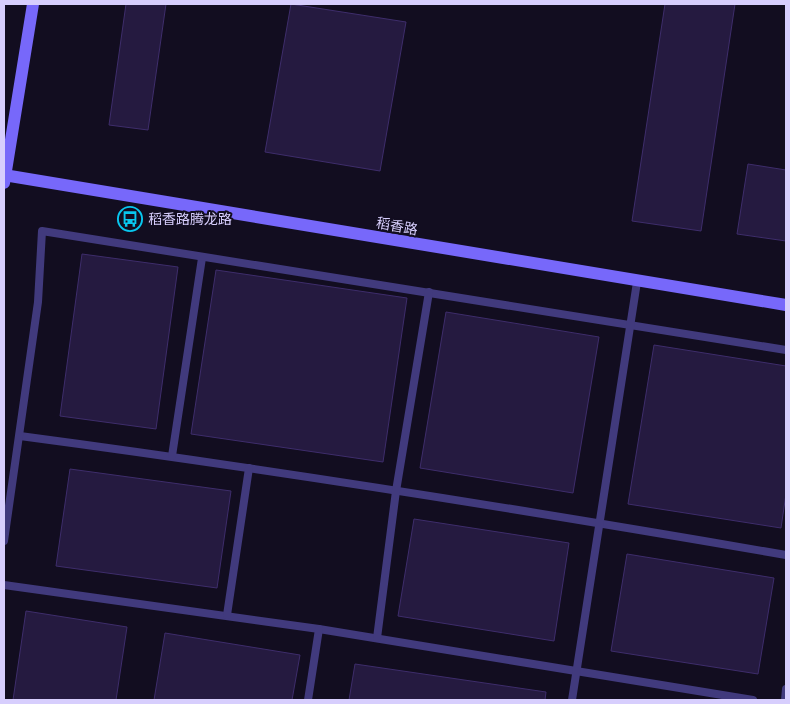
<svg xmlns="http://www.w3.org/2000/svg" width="790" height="704" font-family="Raleway,'Noto Sans SC',sans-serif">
  <rect width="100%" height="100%" fill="#120d20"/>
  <g fill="#251a40" stroke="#3e2d6b">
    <path d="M126,4H166L148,130L109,125Z"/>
    <path d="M291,4L406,22L380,171L265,152Z"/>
    <path d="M665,4H735L701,231L632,221Z"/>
    <path d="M748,164L786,170V241L737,234Z"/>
    <path d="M82,254L178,267L156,429L60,416Z"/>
    <path d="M216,270L407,298L383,462L191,434Z"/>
    <path d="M446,312L599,337L573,493L420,468Z"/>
    <path d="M654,345L786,366V494L781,528L628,504Z"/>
    <path d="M70,469L231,491L217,588L56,566Z"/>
    <path d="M414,519L569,543L554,641L398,616Z"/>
    <path d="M627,554L774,578L758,674L611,651Z"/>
    <path d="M26,611L127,627L116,700H13Z"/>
    <path d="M165,633L300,655L292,700H154Z"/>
    <path d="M355,664L546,692L545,700H349Z"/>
  </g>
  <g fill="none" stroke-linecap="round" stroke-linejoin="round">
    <g stroke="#413a7d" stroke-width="8">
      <path d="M20,436C276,470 532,511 786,555"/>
      <path d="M172,456L202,258"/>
      <path d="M4,541L38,302L42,231L786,350"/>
      <path d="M4,585L319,629L753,700"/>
      <path d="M227,615L249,468"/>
      <path d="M377,638L396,491L429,292"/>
      <path d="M308,700L319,629"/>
      <path d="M572,700L637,282"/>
      <path d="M785,700L786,689"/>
    </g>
    <g stroke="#7768fa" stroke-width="12">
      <path d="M4,175L786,305"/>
      <path d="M4,183L33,4"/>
    </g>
  </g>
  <defs>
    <symbol id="bus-ring" viewBox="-11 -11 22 22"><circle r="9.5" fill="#120d20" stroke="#08c7ef" stroke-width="1.5"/><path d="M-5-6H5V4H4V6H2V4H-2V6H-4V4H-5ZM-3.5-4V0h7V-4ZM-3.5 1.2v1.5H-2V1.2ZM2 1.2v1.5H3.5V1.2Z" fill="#08c7ef"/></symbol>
  </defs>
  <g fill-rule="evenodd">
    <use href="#bus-ring" x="116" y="205" width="28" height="28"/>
  </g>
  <g text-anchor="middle" stroke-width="4" stroke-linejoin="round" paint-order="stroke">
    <g font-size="14" fill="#d7cefd" stroke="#120d20" text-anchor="start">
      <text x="148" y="224">稻香路腾龙路</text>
    </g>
    <g font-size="14" fill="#d7cefd" stroke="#120d20">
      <text transform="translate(397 226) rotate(10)" y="5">稻香路</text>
    </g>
  </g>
  <rect width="790" height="704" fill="none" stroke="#d7cefd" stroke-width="10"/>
</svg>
